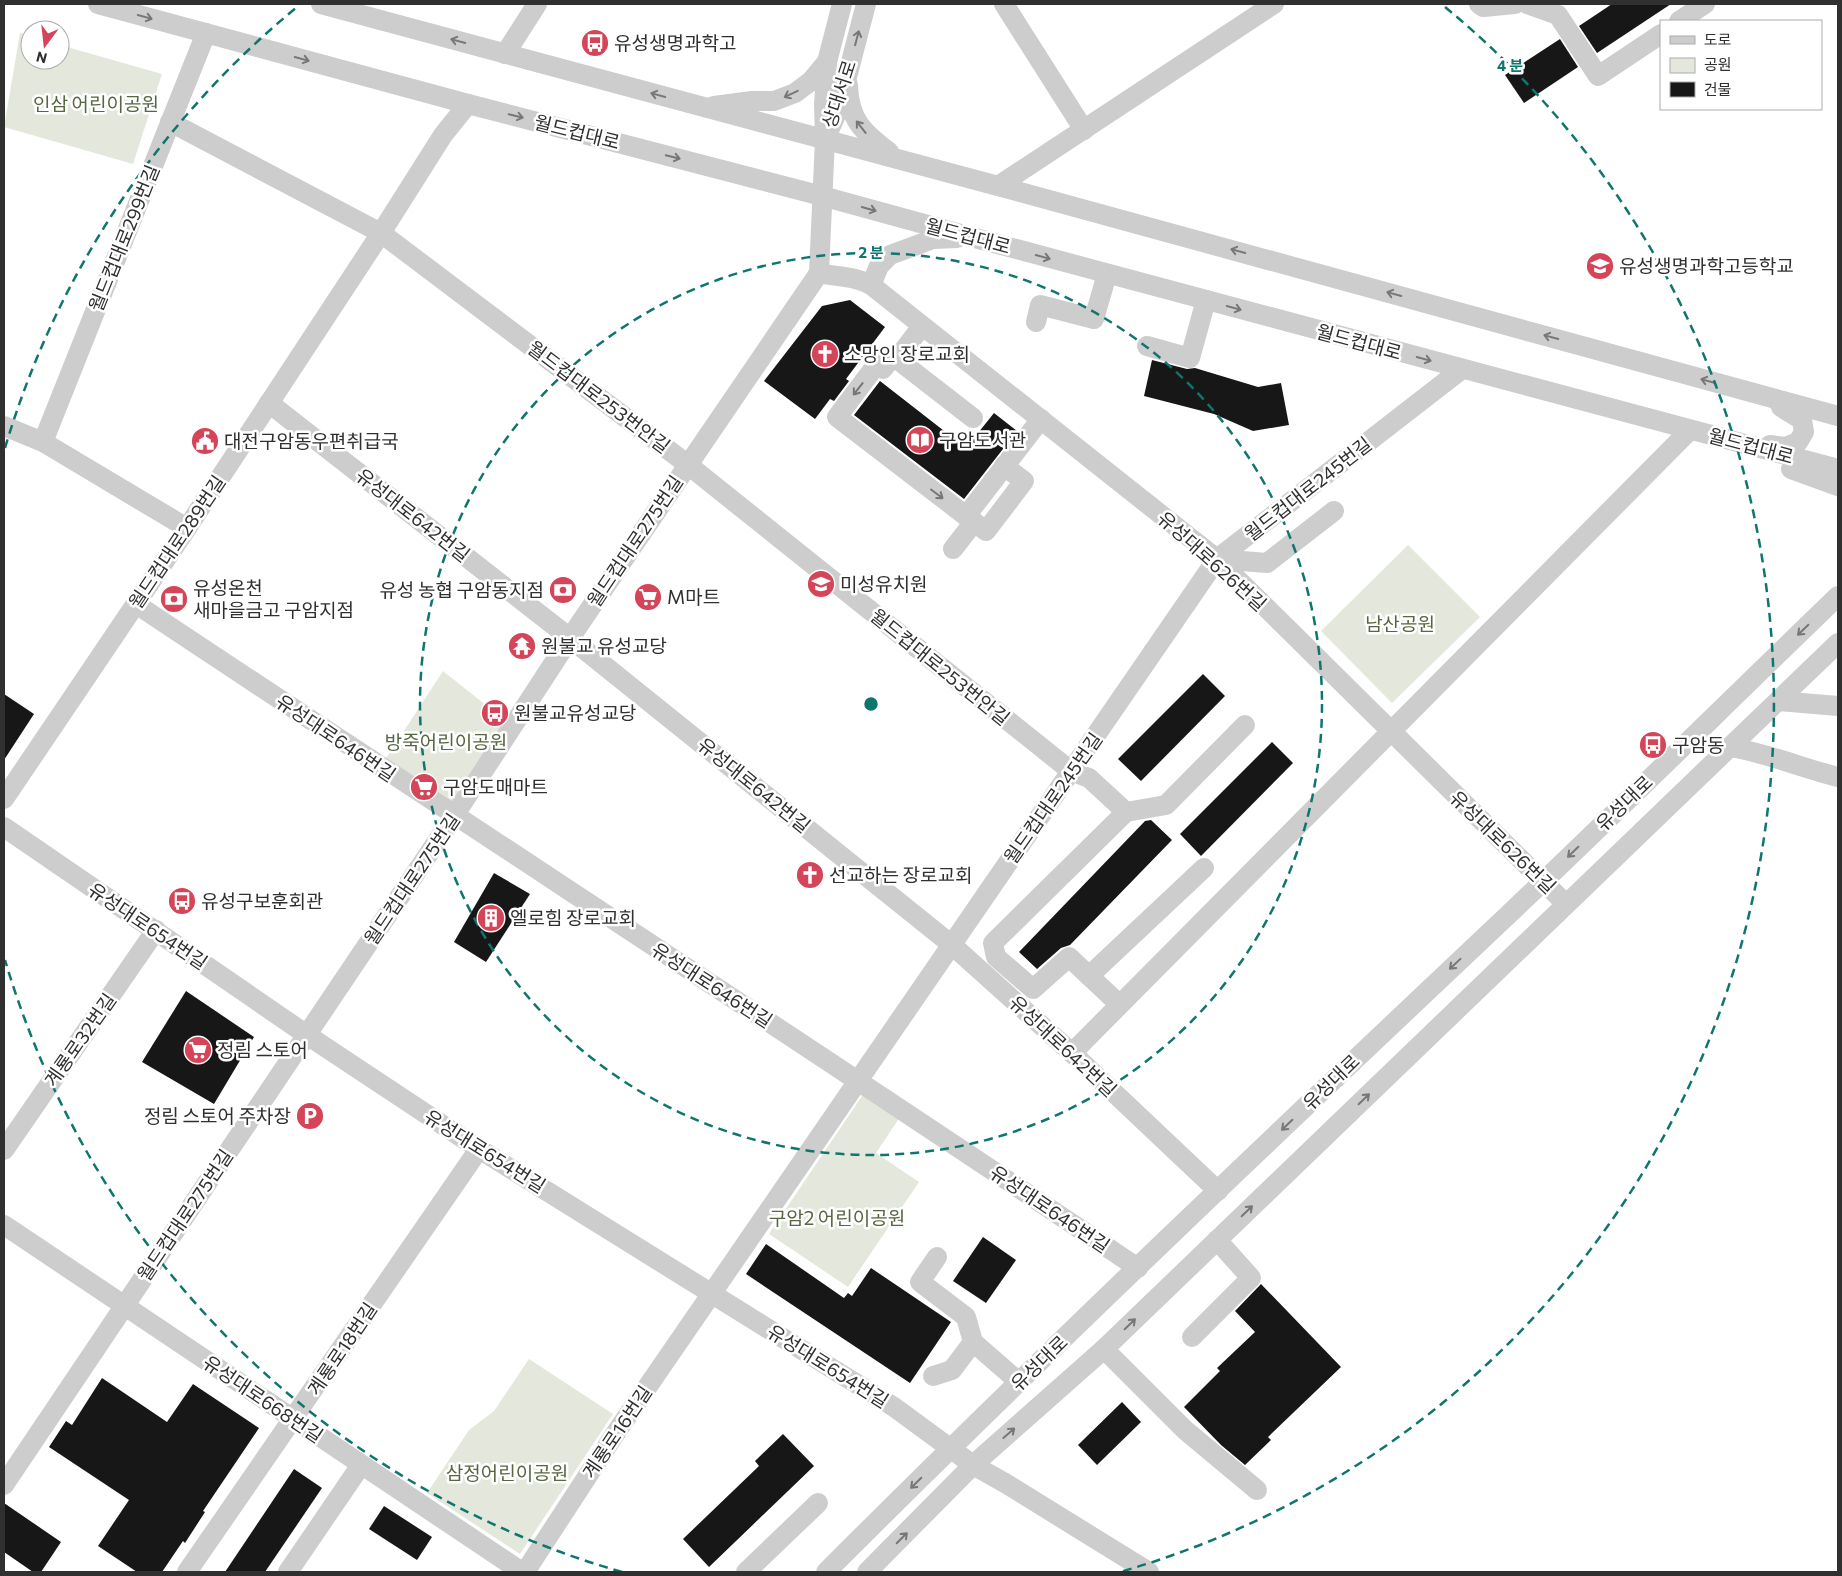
<svg xmlns="http://www.w3.org/2000/svg" width="1842" height="1576" font-family="Commissioner,'Noto Sans KR',sans-serif">
  <rect width="100%" height="100%" fill="#fff"/>
  <g fill="#e4e8dc">
    <path d="M20,33L30,36V60H60V45L162,74L133,164L4,127Z"/>
    <path d="M1408,545L1480,617L1392,703L1321,631Z"/>
    <path d="M443,671L506,721L457,806L385,760Z"/>
    <path d="M864,1093L900,1117L876,1153L919,1182L848,1287L769,1234Z"/>
    <path d="M529,1359L613,1414L520,1554L427,1493L469,1430L494,1411Z"/>
  </g>
  <g fill="#171717">
    <path d="M1612,4H1671L1597,53L1579,26Z"/>
    <path d="M1560,39L1578,67L1524,103L1505,75Z"/>
    <path d="M850,300L885,327L846,379L849,381L834,401L830,399L815,419L764,381L822,306Z"/>
    <path d="M1152,360L1187,369L1195,368L1258,387L1281,383L1289,425L1253,431L1214,414L1144,396Z"/>
    <path d="M880,381L966,448L994,413L1017,431L964,499L854,415Z"/>
    <path d="M1203,674L1225,696L1141,781L1118,759Z"/>
    <path d="M4,694L34,714L4,760Z"/>
    <path d="M1272,742L1293,763L1201,856L1180,834Z"/>
    <path d="M1151,820L1172,840L1070,945L1061,948L1037,969L1019,952L1145,821Z"/>
    <path d="M494,873L530,894L486,962L454,942Z"/>
    <path d="M186,991L254,1037L214,1104L142,1062Z"/>
    <path d="M983,1237L1016,1260L986,1303L953,1281Z"/>
    <path d="M766,1244L844,1298L848,1293L852,1296L871,1268L951,1322L910,1383L746,1274Z"/>
    <path d="M1261,1284L1341,1367L1268,1437L1271,1440L1245,1465L1221,1445L1184,1407L1220,1371L1217,1368L1255,1332L1235,1311Z"/>
    <path d="M102,1378L167,1422L193,1384L259,1428L203,1511L205,1512L185,1543L183,1541L162,1572H137L98,1546L129,1500L49,1447L66,1421L72,1425Z"/>
    <path d="M1122,1402L1141,1422L1097,1465L1078,1445Z"/>
    <path d="M783,1434L814,1466L709,1567L683,1539L759,1466L755,1461Z"/>
    <path d="M294,1469L322,1488L265,1572H225Z"/>
    <path d="M4,1503L61,1542L41,1572H33L4,1552Z"/>
    <path d="M384,1506L432,1537L417,1560L369,1529Z"/>
  </g>
  <g fill="none" stroke-linecap="round" stroke-linejoin="round">
    <g stroke="#cdcdcd" stroke-width="20">
      <path d="M98,4L468,104L822,196L975,238L1838,469"/>
      <path d="M321,4L998,186L1838,416"/>
      <path d="M1004,4L1084,130"/>
      <path d="M1479,4L1483,7L1515,4"/>
      <path d="M1527,4L1558,15L1598,76L1661,34"/>
      <path d="M1679,21L1705,4"/>
      <path d="M505,54L537,4"/>
      <path d="M848,85C849,120 863,132 889,152"/>
      <path d="M714,106L752,101H774L795,93L811,81L827,62"/>
      <path d="M170,122L381,233L687,464L1071,771L1089,778L1126,812L993,943L996,957L1033,989L1069,957L1119,1004"/>
      <path d="M828,133L839,108L866,4"/>
      <path d="M998,186L1274,4"/>
      <path d="M819,273C837,277 855,276 871,285L1217,559L1566,904"/>
      <path d="M819,273L825,139L824,104L827,62L842,4"/>
      <path d="M871,285L879,266L890,255L933,239L957,238"/>
      <path d="M1036,322L1040,305L1094,319L1107,274"/>
      <path d="M922,326L897,359L893,356L883,369L877,364L837,417L966,516L1041,419"/>
      <path d="M1147,346L1190,358L1206,300"/>
      <path d="M897,359L973,418"/>
      <path d="M269,403L570,638L952,945L1072,1053L1218,1191"/>
      <path d="M4,426L43,442L187,528"/>
      <path d="M43,442L206,33"/>
      <path d="M1770,445L1785,447L1798,442L1804,432L1802,420L1781,407"/>
      <path d="M1791,469L1838,486"/>
      <path d="M966,516L986,531L1024,481L1004,466"/>
      <path d="M953,549L974,522"/>
      <path d="M1217,559L1267,563L1334,511"/>
      <path d="M136,604C469,826 806,1044 1138,1268"/>
      <path d="M1778,701L1838,706"/>
      <path d="M1730,747C1767,753 1802,768 1838,777"/>
      <path d="M4,799L187,528L381,233L443,135L468,104"/>
      <path d="M1126,812L1166,805L1245,725"/>
      <path d="M4,827L307,1035L479,1149L894,1407L973,1465L1005,1483L1149,1572"/>
      <path d="M1089,976L1204,868"/>
      <path d="M1072,1053L1690,430"/>
      <path d="M4,1150L156,930"/>
      <path d="M4,1225L522,1572"/>
      <path d="M937,1257L920,1282L966,1317L973,1342L1019,1382"/>
      <path d="M1192,1337L1251,1278L1217,1240"/>
      <path d="M1104,1349L1185,1430L1257,1490"/>
      <path d="M933,1376L952,1370L973,1342"/>
      <path d="M4,1485L454,816L570,638L819,273"/>
      <path d="M187,1572L479,1149"/>
      <path d="M288,1572L361,1465"/>
      <path d="M525,1572L615,1434L1217,559L1462,369"/>
      <path d="M746,1572L818,1503"/>
      <path d="M826,1572C1049,1349 1278,1132 1508,915C1619,810 1728,702 1838,596"/>
      <path d="M867,1572L973,1465L1104,1349L1838,643"/>
    </g>
  </g>
  <defs><path id="oneway-shaft" d="M-6 0H5M1.5-3L5.5 0L1.5 3" fill="none" stroke-width="1.6" stroke-linecap="round" stroke-linejoin="round" transform="scale(1.25)"/></defs>
  <g stroke="#777">
    <use href="#oneway-shaft" transform="translate(145 17) rotate(15)"/>
    <use href="#oneway-shaft" transform="translate(857 38) rotate(-75)"/>
    <use href="#oneway-shaft" transform="translate(458 41) rotate(-165)"/>
    <use href="#oneway-shaft" transform="translate(302 59) rotate(15)"/>
    <use href="#oneway-shaft" transform="translate(791 94) rotate(155)"/>
    <use href="#oneway-shaft" transform="translate(658 95) rotate(-165)"/>
    <use href="#oneway-shaft" transform="translate(516 116) rotate(14)"/>
    <use href="#oneway-shaft" transform="translate(861 127) rotate(-128)"/>
    <use href="#oneway-shaft" transform="translate(673 157) rotate(14)"/>
    <use href="#oneway-shaft" transform="translate(869 209) rotate(16)"/>
    <use href="#oneway-shaft" transform="translate(1238 251) rotate(-165)"/>
    <use href="#oneway-shaft" transform="translate(1043 257) rotate(15)"/>
    <use href="#oneway-shaft" transform="translate(1394 294) rotate(-165)"/>
    <use href="#oneway-shaft" transform="translate(1234 308) rotate(15)"/>
    <use href="#oneway-shaft" transform="translate(1551 337) rotate(-165)"/>
    <use href="#oneway-shaft" transform="translate(1424 359) rotate(15)"/>
    <use href="#oneway-shaft" transform="translate(1708 381) rotate(-165)"/>
    <use href="#oneway-shaft" transform="translate(858 389) rotate(128)"/>
    <use href="#oneway-shaft" transform="translate(937 494) rotate(37)"/>
    <use href="#oneway-shaft" transform="translate(1803 630) rotate(136)"/>
    <use href="#oneway-shaft" transform="translate(1573 852) rotate(136)"/>
    <use href="#oneway-shaft" transform="translate(1455 964) rotate(137)"/>
    <use href="#oneway-shaft" transform="translate(1364 1099) rotate(-44)"/>
    <use href="#oneway-shaft" transform="translate(1287 1125) rotate(136)"/>
    <use href="#oneway-shaft" transform="translate(1247 1211) rotate(-44)"/>
    <use href="#oneway-shaft" transform="translate(1130 1324) rotate(-44)"/>
    <use href="#oneway-shaft" transform="translate(1009 1433) rotate(-41)"/>
    <use href="#oneway-shaft" transform="translate(916 1483) rotate(135)"/>
    <use href="#oneway-shaft" transform="translate(902 1538) rotate(-45)"/>
  </g>
  <g fill="none" stroke="#0f766e" stroke-width="2.5" stroke-dasharray="9 6">
    <circle cx="871" cy="704" r="451"/>
    <path d="M622 1572A903 903 0 0 1 5 960M5 448A903 903 0 0 1 297 7M1445 7A903 903 0 0 1 1120 1572"/>
  </g>
  <defs>
    <symbol id="bus-disc" viewBox="-11 -11 22 22"><circle r="9.5" fill="#d44559" stroke="#fff"/><path d="M-5-6H5V4H4V6H2V4H-2V6H-4V4H-5ZM-3.5-4V0h7V-4ZM-3.5 1.2v1.5H-2V1.2ZM2 1.2v1.5H3.5V1.2Z" fill="#fff"/></symbol>
    <symbol id="school-disc" viewBox="-11 -11 22 22"><circle r="9.5" fill="#d44559" stroke="#fff"/><path d="M0-5L7-2L0 1L-7-2ZM-4 1L0 2.5L4 1V4Q0 6-4 4Z" fill="#fff"/></symbol>
    <symbol id="church-disc" viewBox="-11 -11 22 22"><circle r="9.5" fill="#d44559" stroke="#fff"/><path d="M-1.2-6h2.4v3.5h3.3v2.4h-3.3V6h-2.4V-.1h-3.3v-2.4h3.3Z" fill="#fff"/></symbol>
    <symbol id="library-disc" viewBox="-11 -11 22 22"><circle r="9.5" fill="#d44559" stroke="#fff"/><path d="M-6-4Q-3-5.5-.7-3.5V5Q-3 3-6 4ZM6-4Q3-5.5 .7-3.5V5Q3 3 6 4Z" fill="#fff"/></symbol>
    <symbol id="civic-disc" viewBox="-11 -11 22 22"><circle r="9.5" fill="#d44559" stroke="#fff"/><path d="M-.6-6.5H3V-4.5H.6V-3L4-1V1h2V6H-6V1h2V-1L-.6-3ZM-1.2 2.5V6h2.4V2.5Z" fill="#fff"/></symbol>
    <symbol id="bank-disc" viewBox="-11 -11 22 22"><circle r="9.5" fill="#d44559" stroke="#fff"/><path d="M-6-4H6V4H-6ZM0-2.3a2.3 2.3 0 1 0 0 4.6a2.3 2.3 0 1 0 0-4.6Z" fill="#fff"/></symbol>
    <symbol id="supermarket-disc" viewBox="-11 -11 22 22"><circle r="9.5" fill="#d44559" stroke="#fff"/><path d="M-6-5.5h2.5l.6 2H6L4.5 2H-2.5L-4.4-4H-6ZM-1.5 3.2a1.3 1.3 0 1 0 .1 0ZM3 3.2a1.3 1.3 0 1 0 .1 0Z" fill="#fff"/></symbol>
    <symbol id="temple-disc" viewBox="-11 -11 22 22"><circle r="9.5" fill="#d44559" stroke="#fff"/><path d="M0-6L5-2H3V0L6.5 2.5H4V6H1.5V3h-3V6H-4V2.5H-6.5L-3 0V-2H-5Z" fill="#fff"/></symbol>
    <symbol id="building-disc" viewBox="-11 -11 22 22"><circle r="9.5" fill="#d44559" stroke="#fff"/><path d="M-4-6H4V6H1V3H-1V6H-4ZM-2.5-4.3h1.7v1.8h-1.7ZM.8-4.3h1.7v1.8H.8ZM-2.5-1h1.7V.8h-1.7ZM.8-1h1.7V.8H.8Z" fill="#fff"/></symbol>
    <symbol id="parking-disc" viewBox="-11 -11 22 22"><circle r="9.5" fill="#d44559" stroke="#fff"/><path d="M-3.5-5.5H1a3.5 3.5 0 0 1 0 7H-1V5.5H-3.5ZM-1-3.4V-.6H.8a1.4 1.4 0 0 0 0-2.8Z" fill="#fff"/></symbol>
  </defs>
  <g fill-rule="evenodd">
    <use href="#bus-disc" x="579" y="27" width="32" height="32"/>
    <use href="#school-disc" x="1584" y="250" width="32" height="32"/>
    <use href="#church-disc" x="809" y="338" width="32" height="32"/>
    <use href="#library-disc" x="904" y="424" width="32" height="32"/>
    <use href="#civic-disc" x="189" y="425" width="32" height="32"/>
    <use href="#school-disc" x="805" y="568" width="32" height="32"/>
    <use href="#bank-disc" x="547" y="574" width="32" height="32"/>
    <use href="#supermarket-disc" x="632" y="581" width="32" height="32"/>
    <use href="#bank-disc" x="158" y="583" width="32" height="32"/>
    <use href="#temple-disc" x="506" y="630" width="32" height="32"/>
    <use href="#bus-disc" x="479" y="697" width="32" height="32"/>
    <use href="#bus-disc" x="1637" y="729" width="32" height="32"/>
    <use href="#supermarket-disc" x="408" y="771" width="32" height="32"/>
    <use href="#church-disc" x="794" y="859" width="32" height="32"/>
    <use href="#bus-disc" x="166" y="885" width="32" height="32"/>
    <use href="#building-disc" x="475" y="902" width="32" height="32"/>
    <use href="#supermarket-disc" x="182" y="1034" width="32" height="32"/>
    <use href="#parking-disc" x="294" y="1100" width="32" height="32"/>
  </g>
  <g text-anchor="middle" stroke-width="5" stroke-linejoin="round" paint-order="stroke">
    <g font-size="19" fill="#303030" stroke="#fff" text-anchor="start">
      <text x="614" y="50">유성생명과학고</text>
      <text x="1619" y="273">유성생명과학고등학교</text>
      <text x="844" y="361">소망인 장로교회</text>
      <text x="939" y="447">구암도서관</text>
      <text x="224" y="448">대전구암동우편취급국</text>
      <text x="840" y="591">미성유치원</text>
      <text x="193" y="595">유성온천<tspan x="193" dy="22">새마을금고 구암지점</tspan></text>
      <text x="544" y="597" text-anchor="end">유성 농협 구암동지점</text>
      <text x="667" y="604">M마트</text>
      <text x="541" y="653">원불교 유성교당</text>
      <text x="514" y="720">원불교유성교당</text>
      <text x="1672" y="752">구암동</text>
      <text x="443" y="794">구암도매마트</text>
      <text x="829" y="882">선교하는 장로교회</text>
      <text x="201" y="908">유성구보훈회관</text>
      <text x="510" y="925">엘로힘 장로교회</text>
      <text x="217" y="1057">정림 스토어</text>
      <text x="291" y="1123" text-anchor="end">정림 스토어 주차장</text>
    </g>
    <g font-size="19" fill="#303030" stroke="#fff">
      <text transform="translate(839 94) rotate(-72)" y="7">상대서로</text>
      <text transform="translate(577 132) rotate(14)" y="7">월드컵대로</text>
      <text transform="translate(968 236) rotate(15)" y="7">월드컵대로</text>
      <text transform="translate(124 238) rotate(-68)" y="7">월드컵대로299번길</text>
      <text transform="translate(1359 342) rotate(15)" y="7">월드컵대로</text>
      <text transform="translate(599 397) rotate(37)" y="7">월드컵대로253번안길</text>
      <text transform="translate(1751 446) rotate(15)" y="7">월드컵대로</text>
      <text transform="translate(1308 489) rotate(-38)" y="7">월드컵대로245번길</text>
      <text transform="translate(413 515) rotate(38)" y="7">유성대로642번길</text>
      <text transform="translate(635 541) rotate(-56)" y="7">월드컵대로275번길</text>
      <text transform="translate(177 542) rotate(-56)" y="7">월드컵대로289번길</text>
      <text transform="translate(1212 561) rotate(42)" y="7">유성대로626번길</text>
      <text transform="translate(940 667) rotate(39)" y="7">월드컵대로253번안길</text>
      <text transform="translate(336 738) rotate(34)" y="7">유성대로646번길</text>
      <text transform="translate(754 785) rotate(39)" y="7">유성대로642번길</text>
      <text transform="translate(1053 798) rotate(-55)" y="7">월드컵대로245번길</text>
      <text transform="translate(1624 803) rotate(-44)" y="7">유성대로</text>
      <text transform="translate(1503 842) rotate(44)" y="7">유성대로626번길</text>
      <text transform="translate(412 879) rotate(-56)" y="7">월드컵대로275번길</text>
      <text transform="translate(148 926) rotate(34)" y="7">유성대로654번길</text>
      <text transform="translate(712 985) rotate(33)" y="7">유성대로646번길</text>
      <text transform="translate(80 1040) rotate(-55)" y="7">계룡로32번길</text>
      <text transform="translate(1063 1046) rotate(43)" y="7">유성대로642번길</text>
      <text transform="translate(1331 1082) rotate(-44)" y="7">유성대로</text>
      <text transform="translate(485 1151) rotate(32)" y="7">유성대로654번길</text>
      <text transform="translate(1050 1209) rotate(34)" y="7">유성대로646번길</text>
      <text transform="translate(185 1215) rotate(-56)" y="7">월드컵대로275번길</text>
      <text transform="translate(342 1349) rotate(-56)" y="7">계룡로18번길</text>
      <text transform="translate(1039 1363) rotate(-44)" y="7">유성대로</text>
      <text transform="translate(828 1366) rotate(32)" y="7">유성대로654번길</text>
      <text transform="translate(263 1399) rotate(34)" y="7">유성대로668번길</text>
      <text transform="translate(617 1432) rotate(-56)" y="7">계룡로16번길</text>
    </g>
    <g font-size="19" fill="#566741" stroke="#fff">
      <text x="96" y="111">인삼 어린이공원</text>
      <text x="1400" y="631">남산공원</text>
      <text x="446" y="749">방죽어린이공원</text>
      <text x="837" y="1225">구암2 어린이공원</text>
      <text x="507" y="1480">삼정어린이공원</text>
    </g>
  </g>
  <circle cx="871" cy="704" r="8" fill="#0f766e" stroke="#fff" stroke-width="2.5"/>
  <g font-size="15" text-anchor="middle" font-weight="bold" fill="#0f766e" stroke="#fff" stroke-width="5" stroke-linejoin="round" paint-order="stroke">
    <text x="1510" y="71">4 분</text>
    <text x="871" y="258">2 분</text>
  </g>
  <rect width="1842" height="1576" fill="none" stroke="#303030" stroke-width="10"/>
  <rect x="1660" y="20" width="162" height="90" fill="#ffffff" stroke="#acacac"/>
  <rect x="1670" y="36" width="25" height="8" fill="#cdcdcd" stroke="#acacac"/>
  <text x="1704" y="45" font-size="15" fill="#303030">도로</text>
  <rect x="1670" y="58" width="25" height="15" fill="#e4e8dc" stroke="#acacac"/>
  <text x="1704" y="70" font-size="15" fill="#303030">공원</text>
  <rect x="1670" y="82" width="25" height="15" fill="#171717" stroke="#acacac"/>
  <text x="1704" y="95" font-size="15" fill="#303030">건물</text>
  <g transform="translate(45 45) rotate(195)"><circle r="24" fill="#ffffff" stroke="#acacac"/>
  <path d="M0-4L9 19L0 12L-9 19Z" fill="#d44559"/>
  <text y="-8" font-size="14" font-weight="bold" text-anchor="middle" fill="#303030">N</text>
  </g>
</svg>
